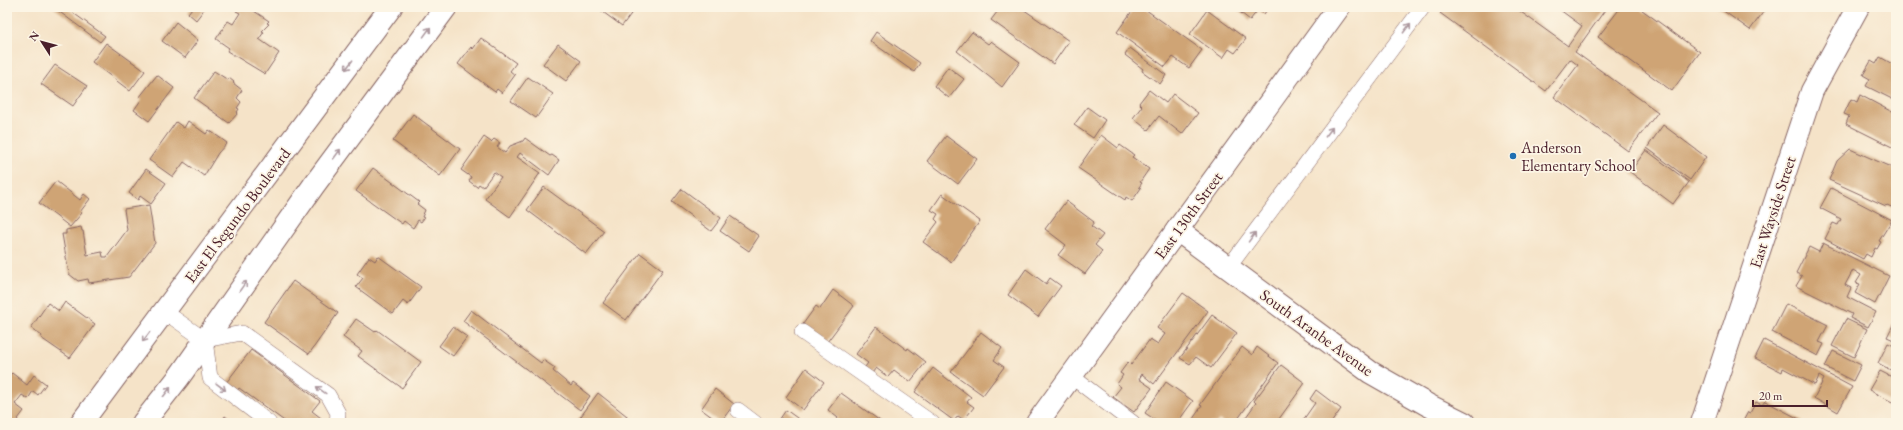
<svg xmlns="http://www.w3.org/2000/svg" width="1903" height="430" font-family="'EB Garamond',serif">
  <rect width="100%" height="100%" fill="#fcf5e5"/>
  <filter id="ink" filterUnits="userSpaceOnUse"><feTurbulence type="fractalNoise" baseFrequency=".025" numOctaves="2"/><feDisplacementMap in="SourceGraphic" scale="8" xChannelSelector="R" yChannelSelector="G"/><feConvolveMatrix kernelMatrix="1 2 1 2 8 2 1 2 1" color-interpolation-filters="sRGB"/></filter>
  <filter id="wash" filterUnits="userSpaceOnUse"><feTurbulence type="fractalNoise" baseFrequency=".012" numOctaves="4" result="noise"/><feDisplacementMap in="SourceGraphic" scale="16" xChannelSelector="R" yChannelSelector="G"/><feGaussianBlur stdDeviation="0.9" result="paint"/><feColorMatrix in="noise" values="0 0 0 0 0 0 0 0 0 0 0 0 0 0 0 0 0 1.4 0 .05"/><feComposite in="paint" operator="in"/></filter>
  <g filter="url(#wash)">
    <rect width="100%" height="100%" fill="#f5e3c8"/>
    <g id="blocks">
      <g fill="#cfa475">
        <path d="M53,7H65L105,36L100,42Z"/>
        <path d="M193,7H206L196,20L188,13Z"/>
        <path d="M238,7H248L269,21L267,23L269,24L262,31L264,32L259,39L279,53L265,74L227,51L229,48L216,39L228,21L233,24L240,13L236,11Z"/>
        <path d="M596,7H636L622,26Z"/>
        <path d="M1001,7H1020L1069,41L1053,64L991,20Z"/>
        <path d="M1135,7H1142L1202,50L1189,68L1173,57L1165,67L1117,32Z"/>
        <path d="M1233,7H1269L1264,14L1258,10L1250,20Z"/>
        <path d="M1444,7H1514L1568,46L1582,26L1556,7H1607L1575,52L1658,112L1628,151L1554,97L1578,65L1570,59L1546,91L1440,13Z"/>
        <path d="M1621,7H1638L1700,52L1672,91L1598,37Z"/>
        <path d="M1718,7H1767L1750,30Z"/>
        <path d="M1207,10L1246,39L1235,53L1229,49L1223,58L1190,34Z"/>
        <path d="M176,22L198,40L185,58L162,41Z"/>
        <path d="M876,32L920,63L914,72L870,41Z"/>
        <path d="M972,32L988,44L991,41L1020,62L1002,87L957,51Z"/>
        <path d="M481,38L516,63L510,71L515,75L502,93L497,89L495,92L458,64L471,47L473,49Z"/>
        <path d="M106,43L145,71L130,91L92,62Z"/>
        <path d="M558,44L581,61L566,81L543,64Z"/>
        <path d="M1130,48L1166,75L1160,84L1142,71L1143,69L1125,55Z"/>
        <path d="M1880,57L1896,66V101L1866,86L1870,79L1863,75L1871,61L1876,64Z"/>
        <path d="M55,65L87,86L73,106L41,84Z"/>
        <path d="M948,67L964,79L949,98L934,86Z"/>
        <path d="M214,71L228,80L229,78L234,82L233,83L242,90L237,98L241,102L237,108L239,109L237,112L238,113L229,123L194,98Z"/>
        <path d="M157,75L174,88L149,121L134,110L141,100L139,98Z"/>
        <path d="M528,77L553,94L536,118L511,101Z"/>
        <path d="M1149,90L1166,103L1173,94L1198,113L1182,134L1159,116L1148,130L1133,118L1142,106L1139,103Z"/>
        <path d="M1860,95L1896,114V149L1846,124L1849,116L1844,114L1851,99L1857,102Z"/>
        <path d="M1087,107L1105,120L1093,138L1074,125Z"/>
        <path d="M413,114L460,149L440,176L393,141Z"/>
        <path d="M188,121L206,134L209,130L227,143L218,153L204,176L184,162L173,177L149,160L176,122L184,128Z"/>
        <path d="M1663,125L1706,157L1690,180L1647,148Z"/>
        <path d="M1101,135L1118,148L1120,145L1134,155L1132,157L1149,169L1140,182L1142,183L1139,187L1141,188L1132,201L1126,197L1125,200L1078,168Z"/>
        <path d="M946,136L977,159L958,184L927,161Z"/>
        <path d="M484,137L491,142L494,139L500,143L497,147L505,153L510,146L523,141L525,138L550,156L552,155L559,160L549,175L520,153L517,157L540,173L510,217L485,199L501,177L494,172L483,187L479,184L477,187L469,181L471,177L461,170Z"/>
        <path d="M1850,149L1895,169L1894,173L1896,174V209L1887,205L1886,206L1829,180L1837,161Z"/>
        <path d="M1646,150L1689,182L1673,204L1630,172Z"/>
        <path d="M373,168L419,202L417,204L425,210L422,217L424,218L421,222L418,220L413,228L404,221L402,224L356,191Z"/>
        <path d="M146,169L166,183L151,204L140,196L138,200L129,193Z"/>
        <path d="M56,181L80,200L84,194L90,199L80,212L82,213L70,227L39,203Z"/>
        <path d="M544,187L604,231L586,254L527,210Z"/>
        <path d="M1831,188L1892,220L1879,241L1881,242L1877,249L1875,248L1871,257L1866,254L1863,259L1825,239L1833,223L1838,225L1841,219L1820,208Z"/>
        <path d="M682,189L721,218L711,231L672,202Z"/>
        <path d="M942,194L980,221L951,262L923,242L938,222L935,219L938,214L931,210Z"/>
        <path d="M1066,201L1094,222L1091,226L1103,235L1095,245L1102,251L1085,274L1058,255L1066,245L1045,229Z"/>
        <path d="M149,205L155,243L129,277L89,283L88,279L78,281L69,274L62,234H66V230L81,227L82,231H83L87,255L102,252L103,257H107L127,230L124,209Z"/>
        <path d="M730,216L759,236L749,251L720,231Z"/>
        <path d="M1823,243L1889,276L1875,304L1855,293L1860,284L1856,283L1861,275L1853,270L1845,285L1851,288L1847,297L1876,312L1868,327L1850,318L1852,314L1796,286L1802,276L1796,273L1809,247L1819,252Z"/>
        <path d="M640,253L663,270L626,320L603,303Z"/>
        <path d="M378,256L421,287L408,305L403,301L393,314L356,287L363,278L357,274L369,257L375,261Z"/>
        <path d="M1026,269L1046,284L1050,278L1061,286L1038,317L1008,295Z"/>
        <path d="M293,281L338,313L309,354L264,322Z"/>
        <path d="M833,290L854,306L827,342L803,324L816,306L820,309Z"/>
        <path d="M1183,293L1208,311L1154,384L1142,374L1139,379L1152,388L1134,412L1113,397L1121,387L1117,384L1123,375L1120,373L1128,362L1131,365L1150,339L1158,344L1165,334L1157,328Z"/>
        <path d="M65,302L95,324L70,358L41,338L42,336L31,328L48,303L59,311Z"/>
        <path d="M1786,304L1828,325L1819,342L1824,344L1818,356L1772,332Z"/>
        <path d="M471,310L541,363L543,360L555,368L553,371L571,386L573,383L590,396L580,410L463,321Z"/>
        <path d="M1212,315L1237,333L1211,368L1196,357L1190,364L1180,358Z"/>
        <path d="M356,319L375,332L377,330L421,362L402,388L358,356L362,351L343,337Z"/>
        <path d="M1846,319L1867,329L1854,357L1832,346Z"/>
        <path d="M1896,319V341L1887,337Z"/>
        <path d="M453,327L467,337L453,356L439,346Z"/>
        <path d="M876,327L907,350L908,348L926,362L910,382L894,370L888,377L876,368L872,373L865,367L868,363L856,354Z"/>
        <path d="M981,332L1002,348L994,360L1004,367L983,395L951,372Z"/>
        <path d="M1764,340L1852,387L1838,412L1814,398L1824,379L1819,376L1815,385L1783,368L1782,372L1755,358Z"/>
        <path d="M1888,343L1896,347V373L1878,363Z"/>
        <path d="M1242,347L1252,355L1257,347L1278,363L1235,423H1223L1219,420L1216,423H1190L1202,406L1200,405Z"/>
        <path d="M251,350L320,401L312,411L321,418L317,423H308L305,421L304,423H287L239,388L237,391L226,383Z"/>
        <path d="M1833,351L1861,365L1853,381L1825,367Z"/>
        <path d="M1281,365L1305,383L1276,423H1254L1246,417L1256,403L1254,401Z"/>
        <path d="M806,368L824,382L803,410L786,397Z"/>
        <path d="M933,368L971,397L967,402L974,407L964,420L958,416L954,421L915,392Z"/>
        <path d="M1880,371L1896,379V404L1869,390Z"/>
        <path d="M12,373L27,385L34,375L46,384L38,395L33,391L28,399L22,395L15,404L24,411L15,423L7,419V375L9,376Z"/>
        <path d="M1166,382L1193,401L1177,423H1156L1157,421L1145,413Z"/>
        <path d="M715,389L734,404L720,423L701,409Z"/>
        <path d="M1316,390L1341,409L1331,423H1301L1315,403L1310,399Z"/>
        <path d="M598,393L627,416L625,420L627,421L625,423H576Z"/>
        <path d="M841,393L883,423H834L838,418L828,410Z"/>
        <path d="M1765,401L1803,421L1801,423H1742L1748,412L1750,413L1756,402L1762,405Z"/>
        <path d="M786,410L804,423H777Z"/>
        <path d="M225,416L234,423H220Z"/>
      </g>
    </g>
  </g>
  <g filter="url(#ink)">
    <use href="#blocks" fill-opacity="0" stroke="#866462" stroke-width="1"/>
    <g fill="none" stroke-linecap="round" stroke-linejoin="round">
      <defs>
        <g id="service">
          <path d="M1228,268L1423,7"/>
          <path d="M165,312L205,340L210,378L269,423"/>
          <path d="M802,332L932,423"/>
          <path d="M205,340L242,333L328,395L338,413L337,423"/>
          <path d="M1071,376L1133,423"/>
          <path d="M738,410L755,423"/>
        </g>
        <g id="minor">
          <path d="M1177,230L1370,372L1428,405L1464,423"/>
          <path d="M1702,423L1812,91L1858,7"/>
        </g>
        <path id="tertiary" d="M1037,423L1339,7"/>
        <g id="secondary">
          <path d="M81,423L391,7"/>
          <path d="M143,423L179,377L314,185L446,7"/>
        </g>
      </defs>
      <use href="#service" stroke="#866462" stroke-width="16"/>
      <use href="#minor" stroke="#866462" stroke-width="24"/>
      <use href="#tertiary" stroke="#866462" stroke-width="24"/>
      <use href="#secondary" stroke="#866462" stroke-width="24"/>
      <use href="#service" stroke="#fff" stroke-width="15"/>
      <use href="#minor" stroke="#fff" stroke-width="22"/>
      <use href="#tertiary" stroke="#fff" stroke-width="22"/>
      <use href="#secondary" stroke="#fff" stroke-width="22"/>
    </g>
    <defs><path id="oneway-shaft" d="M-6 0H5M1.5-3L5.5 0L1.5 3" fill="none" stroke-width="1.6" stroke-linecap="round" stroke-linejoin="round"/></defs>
    <g stroke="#ae9aa0">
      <use href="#oneway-shaft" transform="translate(1407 28) rotate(-53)"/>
      <use href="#oneway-shaft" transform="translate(427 32) rotate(-54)"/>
      <use href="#oneway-shaft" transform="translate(349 65) rotate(127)"/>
      <use href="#oneway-shaft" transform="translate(1329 132) rotate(-53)"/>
      <use href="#oneway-shaft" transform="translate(337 154) rotate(-54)"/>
      <use href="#oneway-shaft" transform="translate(1252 237) rotate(-54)"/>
      <use href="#oneway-shaft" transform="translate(243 286) rotate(-55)"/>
      <use href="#oneway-shaft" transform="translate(146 337) rotate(127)"/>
      <use href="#oneway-shaft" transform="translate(221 387) rotate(37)"/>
      <use href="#oneway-shaft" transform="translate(321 390) rotate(-144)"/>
      <use href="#oneway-shaft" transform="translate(167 392) rotate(-52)"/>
    </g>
  </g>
  <circle fill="#1f6fb2" stroke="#fcf5e5" stroke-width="1.5" cx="1513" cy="156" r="4"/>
  <g text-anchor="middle" stroke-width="3.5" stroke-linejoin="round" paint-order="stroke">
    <g font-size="16" fill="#4a1f2b" stroke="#fcf5e5" text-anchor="start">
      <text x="1521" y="153">Anderson<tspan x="1521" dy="18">Elementary School</tspan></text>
    </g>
    <g font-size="16" fill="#4a1f2b" stroke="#fcf5e5">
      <text transform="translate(1772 212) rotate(-72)" y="6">East Wayside Street</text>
      <text transform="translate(237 215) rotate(-53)" y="6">East El Segundo Boulevard</text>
      <text transform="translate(1188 215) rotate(-54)" y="6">East 130th Street</text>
      <text transform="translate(1317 332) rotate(36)" y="6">South Aranbe Avenue</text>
    </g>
  </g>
  <rect width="1903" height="430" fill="none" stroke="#fcf5e5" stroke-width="24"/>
  <g transform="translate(42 42) rotate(306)" stroke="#fcf5e5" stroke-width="3" paint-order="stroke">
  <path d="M0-3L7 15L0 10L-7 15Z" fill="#4a1f2b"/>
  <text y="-6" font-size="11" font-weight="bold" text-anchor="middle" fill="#4a1f2b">N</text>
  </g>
  <path d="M1753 400v6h74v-6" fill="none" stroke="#4a1f2b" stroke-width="2"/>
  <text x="1759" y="400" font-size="12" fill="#4a1f2b" stroke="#fcf5e5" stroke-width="3" paint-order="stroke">20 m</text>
</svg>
